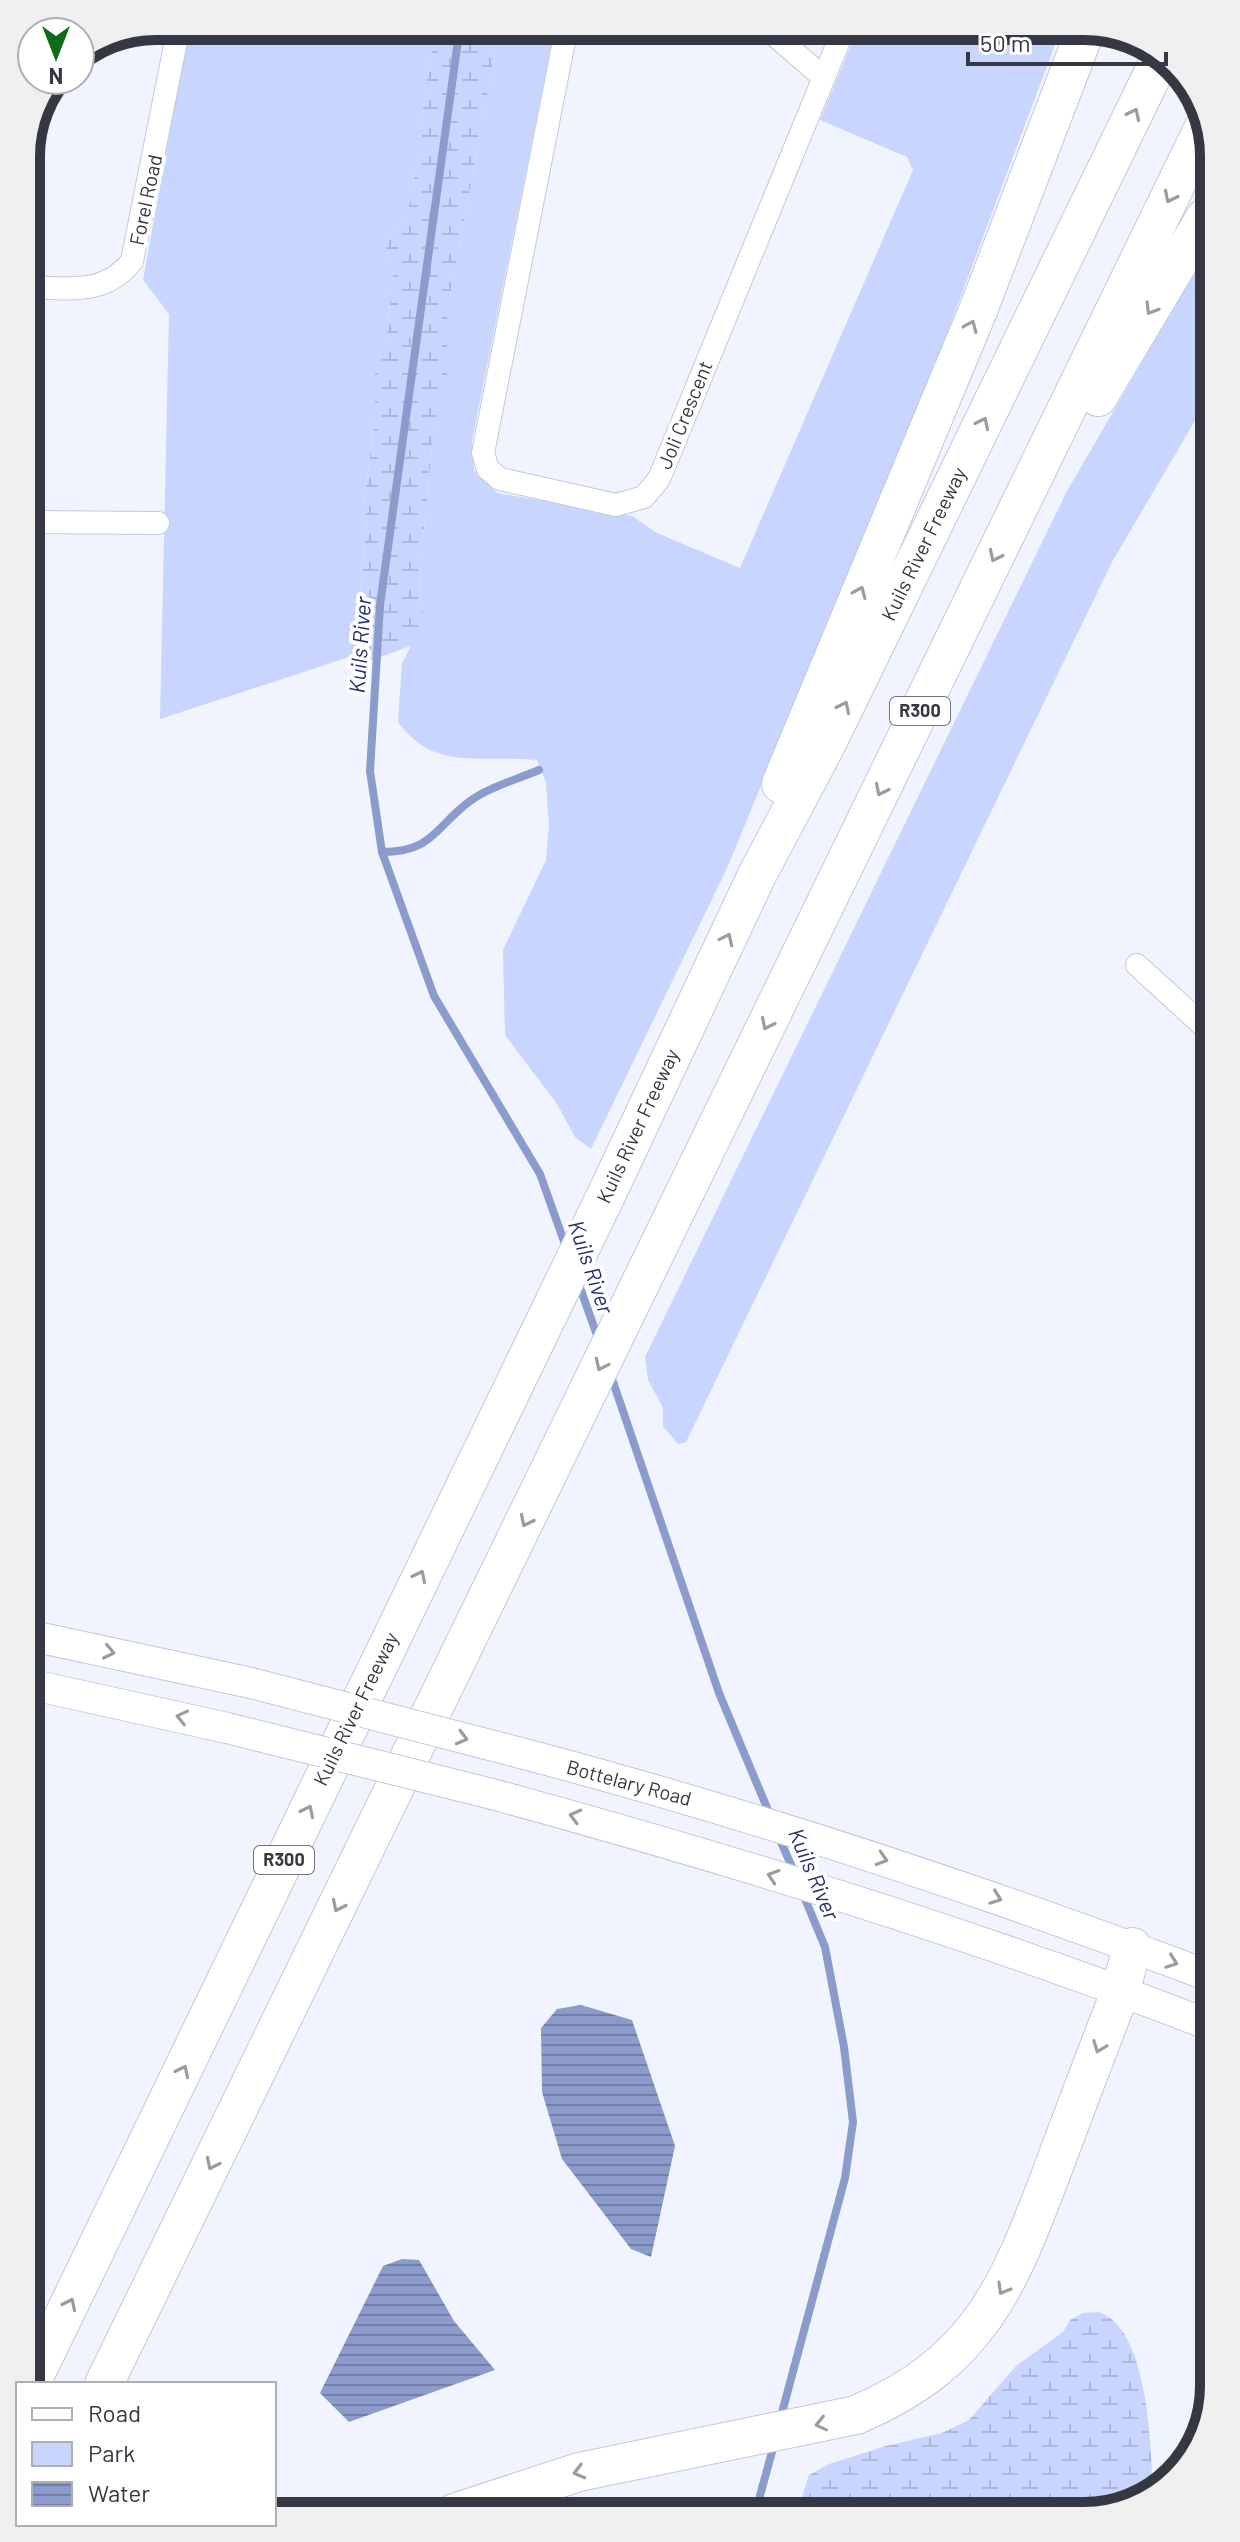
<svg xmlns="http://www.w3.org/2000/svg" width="1240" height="2542" font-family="Barlow,sans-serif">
  <defs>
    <pattern id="wetland-marsh" width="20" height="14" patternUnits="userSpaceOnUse" patternTransform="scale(2)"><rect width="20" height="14" fill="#c7d5ff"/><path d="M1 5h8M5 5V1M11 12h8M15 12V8" fill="none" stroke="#acb8dc"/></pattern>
    <pattern id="water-rules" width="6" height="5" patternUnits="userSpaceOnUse" patternTransform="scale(2)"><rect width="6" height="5" fill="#8b9bcc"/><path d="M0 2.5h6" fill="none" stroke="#727fa7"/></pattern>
  </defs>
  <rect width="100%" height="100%" fill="#f1f4fe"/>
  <g fill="#c7d5ff">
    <path d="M189,26H437L427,76L412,194L406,217L392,230L386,248L393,274L386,342L375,366V417L364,501L367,519L356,642L361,653L160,719L169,314L143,280Z"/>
    <path d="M500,26H555L472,441L474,470L497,493L632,516L657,533L740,568L913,170L907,157L820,120L859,26H1062L946,336L728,866L591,1149L575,1137L557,1104L505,1035L503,950L546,860L549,826L546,782L537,760C483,754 435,773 398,722L402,663L425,620L420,596L421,560L434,426L447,377V314Z"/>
    <path d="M1205,254L1206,402L1112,562L686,1442L678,1444L663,1426V1408L648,1380L645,1357L1067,491Z"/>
  </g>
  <g fill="url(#wetland-marsh)">
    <path d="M437,26H500L447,314V378L434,426L421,560L420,596L425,620L413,645L359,665L361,653L356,643L367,520L364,502L375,417V366L386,342L393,274L386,248L392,230L406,217L412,194L427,76Z"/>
    <path d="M1098,2312C1148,2326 1151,2446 1153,2490L1133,2506L798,2509L809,2475L829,2464L886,2446L942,2433L969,2420L1016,2366L1063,2332L1070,2320L1083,2313Z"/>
  </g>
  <g fill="url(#water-rules)">
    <path d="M581,2005L632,2020L675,2146L651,2257L631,2249L562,2159L542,2092L541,2028L557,2009Z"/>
    <path d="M402,2259L419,2260L454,2321L495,2370L349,2422L320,2393L383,2266Z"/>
  </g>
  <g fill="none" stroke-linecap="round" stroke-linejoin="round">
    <g stroke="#8b9bcc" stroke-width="8">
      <path d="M460,26L380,605L370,771L382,852L434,996L540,1174L566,1247"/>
      <path d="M382,852C433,852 435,827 470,801C489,787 518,779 539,770"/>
      <path d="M578,1282L599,1341"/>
      <path d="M610,1373L719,1693L770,1815"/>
      <path d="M778,1835L795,1874"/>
      <path d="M780,2420L845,2178L853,2122L844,2047L825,1947L803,1894"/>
      <path d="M756,2510L775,2441"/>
    </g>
    <defs>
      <g id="street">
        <path d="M567,26L483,453L488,469L500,479L616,505L644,497L659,479L845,26"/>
        <path d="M764,26L824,78"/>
        <path d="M27,287C67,288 105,296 132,261L179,26"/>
        <path d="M28,522L158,523"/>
        <path d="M1137,965L1208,1030"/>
      </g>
      <g id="secondary">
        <path d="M32,1636L251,1683"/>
        <path d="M33,1685L227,1728"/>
        <path d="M517,1752C753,1814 984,1891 1212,1977"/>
        <path d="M496,1795C737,1861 979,1935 1212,2026"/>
      </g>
      <g id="highway">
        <path d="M1098,397L1205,218"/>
        <path d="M781,784L979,308L1087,26"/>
        <path d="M35,2375L610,1187L757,875L827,743L1163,53"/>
        <path d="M104,2384L1204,127"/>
        <path d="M454,2513L579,2472L856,2415C983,2361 1010,2282 1056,2161C1077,2104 1099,2047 1121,1990L1132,1947"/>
      </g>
    </defs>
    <use href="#street" stroke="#c1c8df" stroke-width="24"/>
    <use href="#secondary" stroke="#c1c8df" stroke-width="32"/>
    <use href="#highway" stroke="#c1c8df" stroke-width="40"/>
    <use href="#street" stroke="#fff" stroke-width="22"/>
    <use href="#secondary" stroke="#fff" stroke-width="30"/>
    <use href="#highway" stroke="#fff" stroke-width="38"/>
    <defs>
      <g id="secondary-bridge">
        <path d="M251,1683L517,1752"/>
        <path d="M227,1728L496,1795"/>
      </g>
    </defs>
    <use href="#secondary-bridge" stroke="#c1c8df" stroke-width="32" stroke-linecap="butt"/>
    <use href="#secondary-bridge" stroke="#fff" stroke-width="30"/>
  </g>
  <defs><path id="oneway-chevron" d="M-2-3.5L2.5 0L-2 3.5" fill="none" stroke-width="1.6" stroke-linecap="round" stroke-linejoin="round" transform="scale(2)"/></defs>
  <g stroke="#9a9ca0">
    <use href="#oneway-chevron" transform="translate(1134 114) rotate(-64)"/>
    <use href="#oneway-chevron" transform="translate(1170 197) rotate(116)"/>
    <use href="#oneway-chevron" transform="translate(1151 309) rotate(121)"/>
    <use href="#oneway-chevron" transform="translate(971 326) rotate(-67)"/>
    <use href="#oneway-chevron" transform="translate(983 423) rotate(-64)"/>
    <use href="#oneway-chevron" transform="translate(995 556) rotate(116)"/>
    <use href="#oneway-chevron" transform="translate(860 592) rotate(-67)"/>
    <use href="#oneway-chevron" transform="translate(844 707) rotate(-64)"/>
    <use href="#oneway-chevron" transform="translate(881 790) rotate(116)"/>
    <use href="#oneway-chevron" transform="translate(727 939) rotate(-65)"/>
    <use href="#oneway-chevron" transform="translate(767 1024) rotate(116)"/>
    <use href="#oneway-chevron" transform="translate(601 1365) rotate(115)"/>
    <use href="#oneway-chevron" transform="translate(526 1521) rotate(116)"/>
    <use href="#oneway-chevron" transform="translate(420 1576) rotate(-64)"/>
    <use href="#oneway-chevron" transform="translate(109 1652) rotate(12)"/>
    <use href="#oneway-chevron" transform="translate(182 1717) rotate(-167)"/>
    <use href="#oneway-chevron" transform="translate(462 1738) rotate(15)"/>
    <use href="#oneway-chevron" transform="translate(308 1811) rotate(-64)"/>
    <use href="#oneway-chevron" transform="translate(575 1816) rotate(-165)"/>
    <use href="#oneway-chevron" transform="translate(882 1859) rotate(17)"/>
    <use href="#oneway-chevron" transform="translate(773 1876) rotate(-162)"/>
    <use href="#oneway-chevron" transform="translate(996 1898) rotate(20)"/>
    <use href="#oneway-chevron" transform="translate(338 1906) rotate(116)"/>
    <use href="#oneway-chevron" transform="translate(1172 1962) rotate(20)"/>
    <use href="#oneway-chevron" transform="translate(1099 2047) rotate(111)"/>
    <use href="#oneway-chevron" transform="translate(183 2071) rotate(-64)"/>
    <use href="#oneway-chevron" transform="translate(212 2164) rotate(116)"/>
    <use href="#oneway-chevron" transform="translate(1003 2289) rotate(120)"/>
    <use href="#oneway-chevron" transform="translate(70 2304) rotate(-64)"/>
    <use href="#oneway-chevron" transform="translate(821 2424) rotate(167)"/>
    <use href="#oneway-chevron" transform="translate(579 2472) rotate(165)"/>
  </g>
  <g text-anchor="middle" stroke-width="8" stroke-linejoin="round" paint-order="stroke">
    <g fill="#fff" stroke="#72747b" stroke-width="2">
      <rect x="890" y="697" width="60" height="28" rx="6"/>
      <rect x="254" y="1846" width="60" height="28" rx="6"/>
    </g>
    <g font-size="18" font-weight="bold" fill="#353842">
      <text x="920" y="717">R300</text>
      <text x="284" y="1866">R300</text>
    </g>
    <g font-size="20" fill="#353842" stroke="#fff">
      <text transform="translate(146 200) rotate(-78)" y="7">Forel Road</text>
      <text transform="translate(685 415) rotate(-68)" y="7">Joli Crescent</text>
      <text transform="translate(924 544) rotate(-64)" y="7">Kuils River Freeway</text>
      <text transform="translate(638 1126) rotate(-65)" y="7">Kuils River Freeway</text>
      <text transform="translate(356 1709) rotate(-64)" y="7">Kuils River Freeway</text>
      <text transform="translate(629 1783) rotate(15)" y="7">Bottelary Road</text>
    </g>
    <g font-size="22" font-style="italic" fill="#23316c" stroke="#fff">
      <text transform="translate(360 645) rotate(-86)" y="8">Kuils River</text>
      <text transform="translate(591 1267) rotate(71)" y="8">Kuils River</text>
      <text transform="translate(814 1874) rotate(67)" y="8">Kuils River</text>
    </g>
  </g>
  <path d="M0 0H1240V2542H0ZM156 40H1084A116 116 0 0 1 1200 156V2386A116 116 0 0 1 1084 2502H156A116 116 0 0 1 40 2386V156A116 116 0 0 1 156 40Z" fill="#efeff0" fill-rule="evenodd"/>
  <path fill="none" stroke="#353842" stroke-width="10" d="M156 40H1084A116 116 0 0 1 1200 156V2386A116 116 0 0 1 1084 2502H156A116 116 0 0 1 40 2386V156A116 116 0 0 1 156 40Z"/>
  <rect x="16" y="2382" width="260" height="144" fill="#ffffff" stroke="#aeafb3" stroke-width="2"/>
  <rect x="32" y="2408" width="40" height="12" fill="#ffffff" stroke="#aeafb3" stroke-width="2"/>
  <text x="88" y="2422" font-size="24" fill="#353842">Road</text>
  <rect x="32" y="2442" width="40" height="24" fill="#c7d5ff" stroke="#aeafb3" stroke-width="2"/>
  <text x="88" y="2462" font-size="24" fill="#353842">Park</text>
  <rect x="32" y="2482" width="40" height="24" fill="url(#water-rules)" stroke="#aeafb3" stroke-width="2"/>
  <text x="88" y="2502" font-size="24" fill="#353842">Water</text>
  <g transform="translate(56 56) rotate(180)"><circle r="38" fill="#ffffff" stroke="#aeafb3" stroke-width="2"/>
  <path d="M0-6L14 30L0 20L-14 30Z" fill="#0e6c18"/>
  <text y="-12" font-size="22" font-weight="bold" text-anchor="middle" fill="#353842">N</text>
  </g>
  <path d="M968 52v12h198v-12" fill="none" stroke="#353842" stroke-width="4"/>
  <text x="980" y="52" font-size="24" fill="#353842" stroke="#ffffff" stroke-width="6" paint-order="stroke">50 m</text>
</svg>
